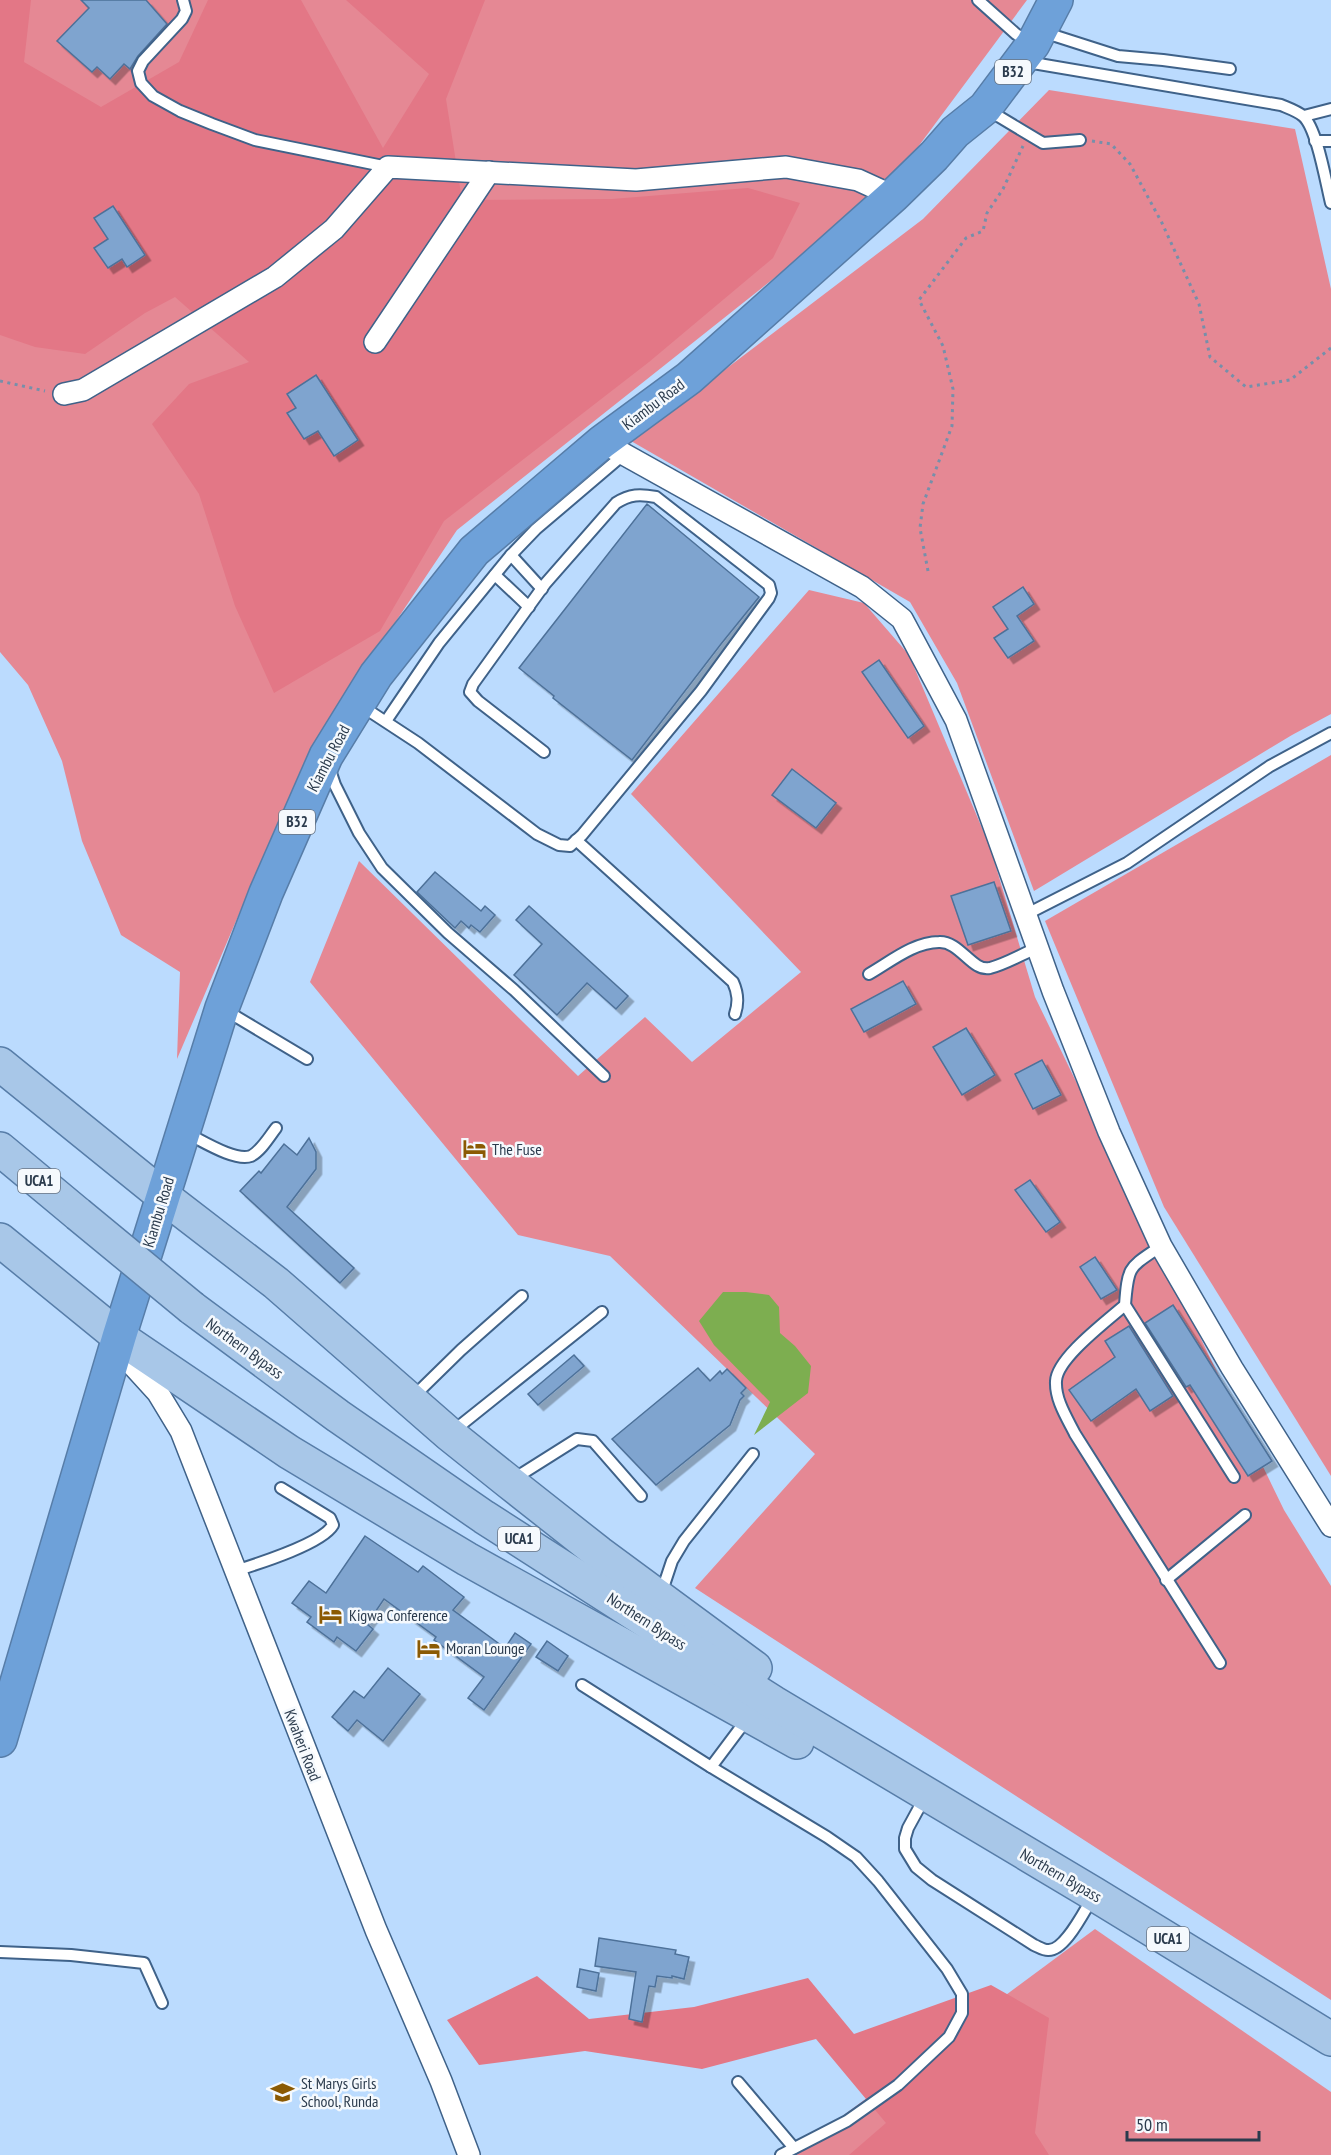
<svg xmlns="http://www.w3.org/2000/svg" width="1331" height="2155" font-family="'PT Sans Narrow',sans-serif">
  <defs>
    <filter id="shadow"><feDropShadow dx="5.5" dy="5.5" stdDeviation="0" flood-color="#0004"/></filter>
  </defs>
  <rect width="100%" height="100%" fill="#bbdbfe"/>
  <g fill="#e58894">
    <path d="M0,0H1027L909,159L792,264L457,530L384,639L245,900L177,1059L180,972L121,935L82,841L62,761L28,685L0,652Z"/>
    <path d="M1049,90L1295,129L1331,289V714L1292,735L1034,891L957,683L910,602L631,441L923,219Z"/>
    <path d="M809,590L864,603L909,655L990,847L1035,997L1284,1510L1331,1586V2000L695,1588L815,1454L610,1256L518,1235L310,982L359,861L578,1076L645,1017L692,1062L801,972L631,794Z"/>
    <path d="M1331,755V1476L1164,1207L1045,921Z"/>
    <path d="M1095,1929L1331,2092V2155H790Z"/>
  </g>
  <g fill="#e37786">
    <path d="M0,0H31L24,62L101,107L179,62L208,0H301L383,148L429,74L346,0H485L446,99L462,200L612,199L748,188L800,203L773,258L649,362L444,521L380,631L274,693L235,606L199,494L152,424L189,384L249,362L175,297L145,313L85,354L35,347L0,335Z"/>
    <path d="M537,1976L589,2019L694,2007L808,1978L854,2034L991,1985L1049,2018L1035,2133L1049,2155H849L886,2123L816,2039L702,2069L585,2051L479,2065L447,2020Z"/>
  </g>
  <path fill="#7dae50" d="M723,1292H746L769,1295L779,1307L780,1333L795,1346L811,1366L808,1393L754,1435L770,1402L714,1345L699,1321Z"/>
  <g fill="#7fa4cf" stroke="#4d7199" stroke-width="1.5" filter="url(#shadow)">
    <path d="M81,0H146L167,24L138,56L130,69L124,64L110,79L97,67L92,72L57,41L89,8Z"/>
    <path d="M113,206L145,255L127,267L122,259L108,268L94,248L108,239L94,218Z"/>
    <path d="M316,375L358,440L334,456L318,431L304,439L287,413L296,408L287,394Z"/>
    <path d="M647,504L759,597L721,644L632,760L553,698L554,696L519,668Z"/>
    <path d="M1023,587L1034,604L1017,616L1034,641L1008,658L994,638L1008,629L993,607Z"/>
    <path d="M879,660L924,726L908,738L862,672Z"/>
    <path d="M792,769L836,803L816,828L772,795Z"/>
    <path d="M435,872L481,911L485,906L495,915L480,932L471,925L469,928L461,921L455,928L417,892Z"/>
    <path d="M994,882L1011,931L968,945L951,896Z"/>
    <path d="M529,906L628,996L616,1009L587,983L557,1015L514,975L542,944L516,920Z"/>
    <path d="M903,981L916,1004L864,1032L851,1009Z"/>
    <path d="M966,1028L995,1075L962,1095L933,1047Z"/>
    <path d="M1042,1060L1061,1095L1033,1109L1015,1074Z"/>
    <path d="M309,1138L316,1152V1169L287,1207L354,1268L340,1283L240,1191L259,1171L261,1173L284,1144L297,1155Z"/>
    <path d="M1030,1180L1060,1222L1046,1232L1015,1190Z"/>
    <path d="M1095,1257L1117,1290L1101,1299L1080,1267Z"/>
    <path d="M1173,1305L1272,1461L1248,1476L1190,1385L1186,1387L1145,1323Z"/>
    <path d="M1129,1326L1173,1396L1150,1411L1136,1389L1091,1421L1069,1390L1115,1357L1105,1341Z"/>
    <path d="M574,1355L584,1366L538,1405L528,1394Z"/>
    <path d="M698,1368L710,1381L720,1371L722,1374L727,1369L746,1388L741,1393L744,1396L740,1400L730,1425L656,1485L612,1439Z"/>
    <path d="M365,1536L418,1572L423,1566L464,1597L453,1610L505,1648L515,1633L531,1644L484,1710L468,1698L484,1677L434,1640L436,1637L384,1599L367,1624L373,1629L356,1651L337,1637L334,1642L307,1622L311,1617L292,1603L309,1581L326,1593Z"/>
    <path d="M547,1641L568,1656L558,1671L536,1657Z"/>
    <path d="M388,1668L420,1694L383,1741L357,1720L348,1731L332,1717L354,1691L364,1698Z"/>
    <path d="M599,1938L676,1950L675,1954L689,1957L684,1979L672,1976V1978L657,1976L655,1987L649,1986L642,2022L629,2019L636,1972L595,1966Z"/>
    <path d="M580,1969L599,1973L596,1991L577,1987Z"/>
  </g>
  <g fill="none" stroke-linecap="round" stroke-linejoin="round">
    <defs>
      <g id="lane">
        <path d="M183,0L186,11L182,19L143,61L138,71L141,83L153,96L180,111L212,124L255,140L388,167"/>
        <path d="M978,0L1016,34L1031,43"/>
        <path d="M1043,32L1118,56L1163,60L1230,69"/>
        <path d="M1027,62L1281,105C1288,108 1297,111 1303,116C1317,128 1326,183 1331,203"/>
        <path d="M988,110L1043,143L1080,140"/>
        <path d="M1304,116L1331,109"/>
        <path d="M1315,141H1331"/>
        <path d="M511,555L542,589"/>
        <path d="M495,575L529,607"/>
        <path d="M360,705L418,743L537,834L559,845L570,846L582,835L701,691L769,598L771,593L769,585L656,497C640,494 630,494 616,503L545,584L473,684L470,692L478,701L544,752"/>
        <path d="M386,721L439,643L511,555L536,529L623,455"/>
        <path d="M329,767L335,785L359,833L382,868L448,933L514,990L604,1076"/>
        <path d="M576,840L733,982C738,993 739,1002 735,1014"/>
        <path d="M1025,915L1127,863L1270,766L1331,733"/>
        <path d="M869,974C890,962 914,942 939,942C960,941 972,972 990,968C1006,964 1022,954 1037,948"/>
        <path d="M225,1010L307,1059"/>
        <path d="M186,1133C201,1140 235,1162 251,1156C261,1151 269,1137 276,1128"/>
        <path d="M1161,1246C1129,1268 1128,1265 1125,1305C1107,1321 1057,1358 1056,1381C1055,1400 1067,1418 1075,1434L1220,1663"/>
        <path d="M1125,1305L1234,1477"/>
        <path d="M413,1397L461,1350L522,1296"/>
        <path d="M452,1432L602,1312"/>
        <path d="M512,1480L577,1439L593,1441L641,1496"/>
        <path d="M235,1571C257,1564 322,1544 333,1525L330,1518L281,1488"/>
        <path d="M1166,1580L1245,1515"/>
        <path d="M661,1594L672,1561L684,1541L753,1454"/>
        <path d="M582,1685L711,1767L827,1837L856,1857L878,1881L947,1969L962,1994V2013L949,2037L898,2085L847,2121L781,2155"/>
        <path d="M711,1767L747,1719"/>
        <path d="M920,1806L908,1828L905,1838V1849L916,1867L932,1880L1034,1945C1039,1947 1043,1950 1048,1950C1065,1951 1084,1911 1093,1897"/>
        <path d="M0,1952L71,1955L144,1963L162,2003"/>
        <path d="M738,2082L794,2148"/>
      </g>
      <g id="street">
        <path d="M375,342L489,172"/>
        <path d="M64,394L83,390L275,277L334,229L388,167L636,180L786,167L858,180L893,196"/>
        <path d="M602,442L862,587L902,619L956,720L1053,991L1109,1132L1161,1246L1232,1368L1331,1526"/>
        <path d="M117,1348L158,1393L181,1431L376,1930L441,2081L469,2155"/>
      </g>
      <g id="primary">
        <path d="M0,1064L163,1196L276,1283L449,1434L509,1482L599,1553L755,1668"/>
        <path d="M0,1149L78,1214"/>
        <path d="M0,1240L119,1337L289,1452L467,1559L797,1742"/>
        <path d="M192,1308L338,1416L484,1517L774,1703L1094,1894L1331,2039"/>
      </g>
      <path id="highway" d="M0,1740L119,1337L222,1008L266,893L326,756L376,675L474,551L602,442L689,378L893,196L934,156L955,132L985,108L1033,44L1056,0"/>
    </defs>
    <use href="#lane" stroke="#3f6289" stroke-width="14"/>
    <use href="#street" stroke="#3f6289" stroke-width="24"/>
    <use href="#primary" stroke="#577da8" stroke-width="36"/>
    <use href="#highway" stroke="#577da8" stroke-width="36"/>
    <g stroke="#768faa" stroke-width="3" stroke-dasharray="3 4.5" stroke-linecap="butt">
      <path d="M1092,141L1111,144L1130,164L1162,223L1199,304L1210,357L1246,387L1290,380L1331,348"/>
      <path d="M0,381L45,391"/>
      <path d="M928,571L920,528L923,504L952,426L953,389L943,346L919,300L966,238L983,231L987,213L1003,189L1023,146"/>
    </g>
    <use href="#lane" stroke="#fff" stroke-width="10"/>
    <use href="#street" stroke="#fff" stroke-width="21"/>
    <use href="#primary" stroke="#a8c7e8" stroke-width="33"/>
    <use href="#highway" stroke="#6ea1d9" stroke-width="33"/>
    <defs>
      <path id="primary-bridge" d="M78,1214L192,1308"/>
    </defs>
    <use href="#primary-bridge" stroke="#577da8" stroke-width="36" stroke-linecap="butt"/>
    <use href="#primary-bridge" stroke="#a8c7e8" stroke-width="33"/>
  </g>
  <defs>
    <symbol id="hotel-bare" viewBox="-9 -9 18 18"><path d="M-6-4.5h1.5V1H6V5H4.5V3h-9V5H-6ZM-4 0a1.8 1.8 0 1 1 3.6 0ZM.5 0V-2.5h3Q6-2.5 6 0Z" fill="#8b5a03" stroke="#f5f9fd" stroke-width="2.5" paint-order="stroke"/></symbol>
    <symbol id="school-bare" viewBox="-9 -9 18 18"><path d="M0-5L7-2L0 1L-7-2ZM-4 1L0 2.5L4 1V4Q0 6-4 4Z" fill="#8b5a03" stroke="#f5f9fd" stroke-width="2.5" paint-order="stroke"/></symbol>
  </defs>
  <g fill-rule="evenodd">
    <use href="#hotel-bare" x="458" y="1132" width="33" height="33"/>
    <use href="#hotel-bare" x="314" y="1598" width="33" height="33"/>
    <use href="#hotel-bare" x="412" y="1632" width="33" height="33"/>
    <use href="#school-bare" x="266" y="2076" width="33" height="33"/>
  </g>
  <g text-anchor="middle" stroke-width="5" stroke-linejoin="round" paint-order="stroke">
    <g fill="#f5f9fd" stroke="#687482" stroke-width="1.5">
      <rect x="995" y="60" width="36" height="24" rx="4.5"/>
      <rect x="279" y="810" width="36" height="24" rx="4.5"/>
      <rect x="18" y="1169" width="42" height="24" rx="4.5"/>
      <rect x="498" y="1527" width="42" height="24" rx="4.5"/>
      <rect x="1147" y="1927" width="42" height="24" rx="4.5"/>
    </g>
    <g font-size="15" font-weight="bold" fill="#2b3b4d">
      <text x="1013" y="77">B32</text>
      <text x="297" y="827">B32</text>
      <text x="39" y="1186">UCA1</text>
      <text x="519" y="1544">UCA1</text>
      <text x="1168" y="1944">UCA1</text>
    </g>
    <g font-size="16" fill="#2b3b4d" stroke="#f5f9fd">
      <text transform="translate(653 404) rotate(-37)" y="6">Kiambu Road</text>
      <text transform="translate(328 758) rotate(-62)" y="6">Kiambu Road</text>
      <text transform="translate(158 1212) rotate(-73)" y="6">Kiambu Road</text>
      <text transform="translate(245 1348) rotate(36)" y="6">Northern Bypass</text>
      <text transform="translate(647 1621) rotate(33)" y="6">Northern Bypass</text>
      <text transform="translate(303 1745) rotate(69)" y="6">Kwaheri Road</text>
      <text transform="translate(1061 1875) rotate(30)" y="6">Northern Bypass</text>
    </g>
    <g font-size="16" fill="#2b3b4d" stroke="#f5f9fd" text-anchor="start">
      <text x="492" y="1155">The Fuse</text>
      <text x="349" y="1621">Kigwa Conference</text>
      <text x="446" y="1654">Moran Lounge</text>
      <text x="301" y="2089">St Marys Girls<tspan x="301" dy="18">School, Runda</tspan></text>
    </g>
  </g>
  <path d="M1127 2131v9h132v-9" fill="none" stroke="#2b3b4d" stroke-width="3"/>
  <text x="1136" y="2131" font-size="18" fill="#2b3b4d" stroke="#f5f9fd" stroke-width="4.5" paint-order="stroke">50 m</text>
</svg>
